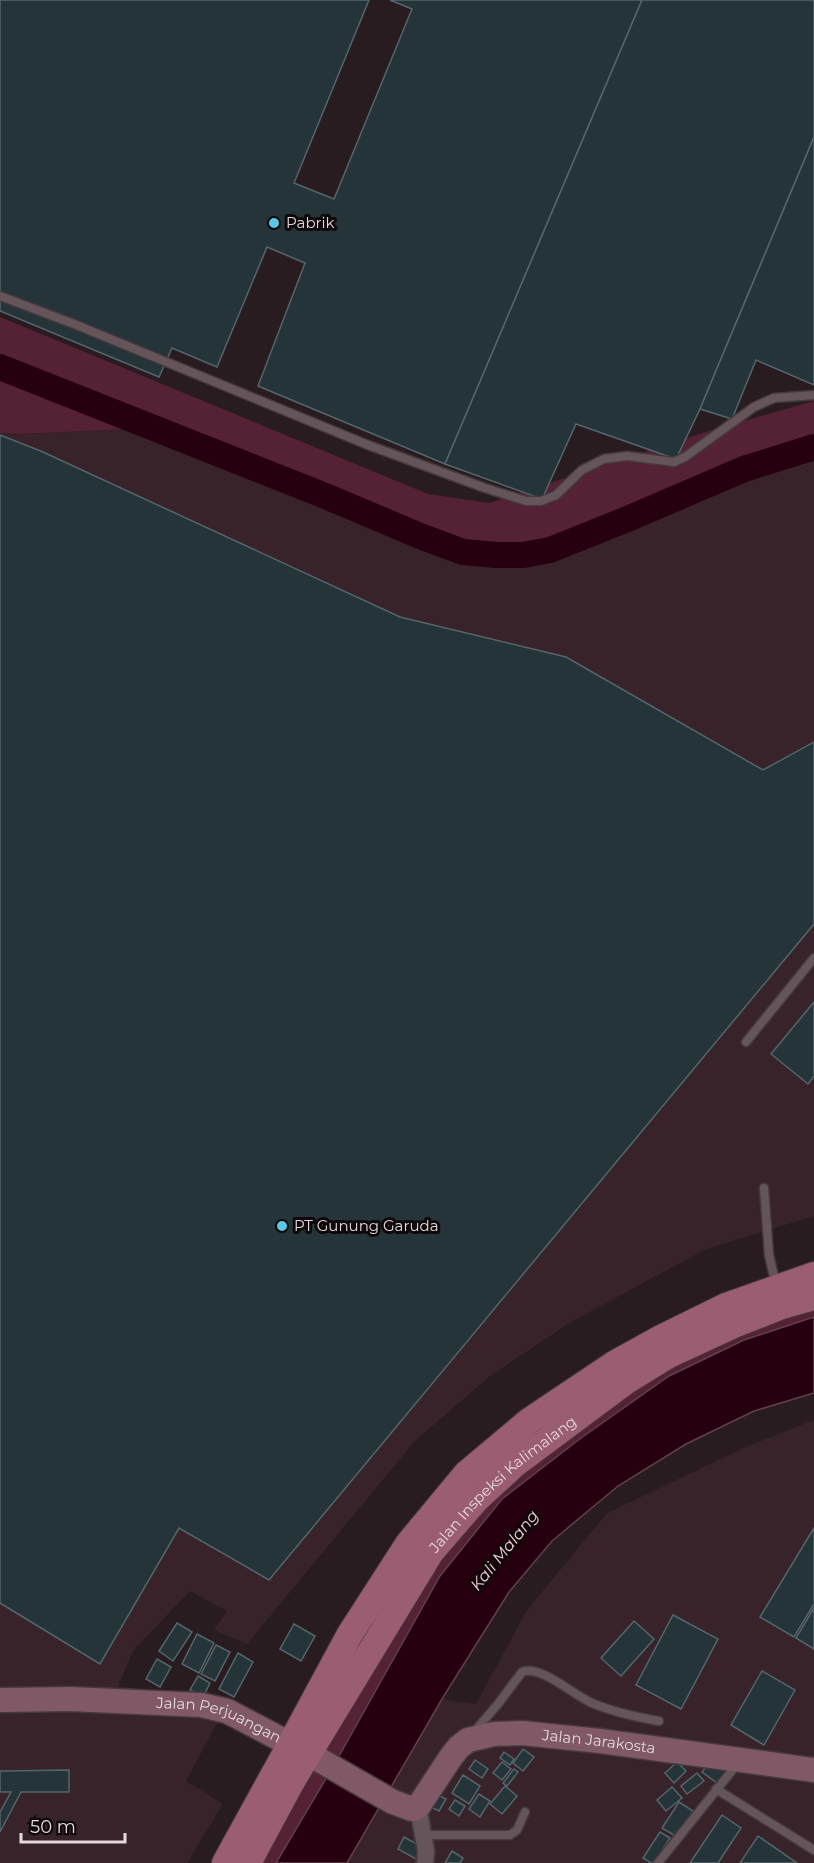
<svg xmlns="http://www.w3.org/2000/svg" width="814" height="1863" font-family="Montserrat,sans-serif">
  <rect width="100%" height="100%" fill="#291c20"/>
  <g fill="#372329">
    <path d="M154,428L463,552L501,555H523L550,550L747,468L814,447V1216L706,1249L571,1322L490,1376L414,1442L247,1644L214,1630L227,1611L190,1591L133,1651L118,1687L231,1697L186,1781L223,1804L187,1863H0V433L20,434Z"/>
    <path d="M814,1420V1863H347L442,1699L476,1704L527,1610L607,1513L748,1446Z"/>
  </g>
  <g fill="#552134">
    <path d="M0,317L428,494L489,503L709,431L814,401V447L747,468L550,550L523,555L463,552L424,537L96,405L154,428L20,434L0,433Z"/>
    <path d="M814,1299V1317L744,1340L440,1576L334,1765L276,1863H225L290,1745L466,1474L515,1463L624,1383Z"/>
  </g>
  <path fill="#27000f" stroke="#5f414c" stroke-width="1.5" d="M814,1317V1393L754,1411L686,1444L618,1486L552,1541L509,1592L442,1699L347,1863H276L334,1765L440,1576L502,1499L581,1438L669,1376L744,1340Z"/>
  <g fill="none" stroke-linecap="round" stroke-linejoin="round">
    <path stroke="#27000f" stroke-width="26" d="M0,367L323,495L420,536L463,552L497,555H523L550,550L625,520L744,469L814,447"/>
  </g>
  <g fill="#243439" stroke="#54666b" stroke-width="1.5">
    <path d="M0,0H369L294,183L334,199L412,9L390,0H642L445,464L258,386L305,263L267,247L217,367L172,348L159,377L0,311Z"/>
    <path d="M642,0H814V137L700,409L676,459L576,424L542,499L445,464Z"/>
    <path d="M814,137V385L756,360L732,419L700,409Z"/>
    <path d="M0,435L43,452L400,617L566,657L763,770L814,742V924L269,1580L179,1528L100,1664L0,1603Z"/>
    <path d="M814,1002V1076L808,1084L771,1054Z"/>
    <path d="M814,1528V1604L794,1637L760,1617Z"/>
    <path d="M814,1608V1649L796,1638Z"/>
    <path d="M673,1615L718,1639L681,1709L636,1685Z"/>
    <path d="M634,1621L654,1639L621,1676L601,1658Z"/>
    <path d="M177,1623L192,1632L173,1661L159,1651Z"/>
    <path d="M294,1624L315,1636L301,1661L280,1649Z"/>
    <path d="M197,1634L214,1643L199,1673L182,1664Z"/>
    <path d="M216,1645L230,1652L215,1681L201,1674Z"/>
    <path d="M238,1653L253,1662L234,1697L219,1689Z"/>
    <path d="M157,1659L171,1667L160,1687L146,1679Z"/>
    <path d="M762,1671L795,1690L764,1745L731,1725Z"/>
    <path d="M198,1676L210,1683L203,1697L190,1690Z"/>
    <path d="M523,1749L534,1757L523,1771L513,1763Z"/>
    <path d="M504,1752L514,1759L510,1765L500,1758Z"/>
    <path d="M712,1759L727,1771L717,1783L702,1772Z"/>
    <path d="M475,1760L488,1769L482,1778L469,1769Z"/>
    <path d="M502,1762L511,1769L502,1780L493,1773Z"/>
    <path d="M677,1762L686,1771L674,1783L665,1773Z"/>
    <path d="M514,1769L518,1772L507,1786L503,1783Z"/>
    <path d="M69,1770V1792H21L0,1832V1812L11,1792H0V1771Z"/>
    <path d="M697,1773L704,1781L687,1794L681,1786Z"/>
    <path d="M463,1775L480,1786L469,1804L452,1793Z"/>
    <path d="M505,1786L517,1796L502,1814L490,1804Z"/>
    <path d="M672,1787L682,1798L666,1811L657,1800Z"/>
    <path d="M436,1794L446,1799L439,1811L429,1806Z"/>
    <path d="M479,1794L490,1801L480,1817L469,1809Z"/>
    <path d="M455,1800L465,1806L459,1816L449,1809Z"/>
    <path d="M679,1802L693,1811L677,1837L662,1828Z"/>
    <path d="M722,1815L741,1828L718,1863H690Z"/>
    <path d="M660,1832L670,1838L654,1863H651L643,1858Z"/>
    <path d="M758,1836L797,1863H740Z"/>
    <path d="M404,1837L422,1847L416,1859L398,1849Z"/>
    <path d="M452,1851L463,1858L460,1863H445Z"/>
  </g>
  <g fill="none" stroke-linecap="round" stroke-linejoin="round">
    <defs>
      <g id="lane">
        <path d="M0,296L74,324L368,445L485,488L526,501H541L556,495L582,470L604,459L627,456L674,462L685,457L754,407L774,398L814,395"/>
        <path d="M746,1042L814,958"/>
        <path d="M764,1188L769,1255L776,1285"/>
        <path d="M473,1733L498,1704L522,1672C539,1664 574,1695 592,1703C613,1712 636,1717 659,1721"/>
        <path d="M716,1789L814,1850"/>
        <path d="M424,1835H510L517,1830L525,1812"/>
        <path d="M658,1863L738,1763"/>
      </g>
      <path id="street" d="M418,1807L426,1851L425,1863"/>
      <g id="secondary">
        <path id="s1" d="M0,1700L71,1699L201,1705L227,1711L309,1754L393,1802L412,1809L418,1807L451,1757L459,1747L468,1740L494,1734L522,1733L600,1741L814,1770"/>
      </g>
      <g id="primary">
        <path d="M292,1781L290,1745L350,1634L408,1544L466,1474L529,1421L614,1364L661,1338L726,1306L814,1275"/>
        <path d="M225,1863L290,1745"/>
        <path id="s2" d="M248,1863L292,1781L431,1552L476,1500L515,1464L625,1382L669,1355L734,1325L782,1306L814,1297"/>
      </g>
    </defs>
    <use href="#lane" stroke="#44393c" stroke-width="11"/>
    <use href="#street" stroke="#44393c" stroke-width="20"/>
    <use href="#secondary" stroke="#44393c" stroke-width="27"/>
    <use href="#primary" stroke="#44393c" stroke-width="28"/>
    <use href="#lane" stroke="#655459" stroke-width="8"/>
    <use href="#street" stroke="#655459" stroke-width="16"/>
    <use href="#secondary" stroke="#805866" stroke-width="24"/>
    <use href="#primary" stroke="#9b5d72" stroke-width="26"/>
  </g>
  <g fill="#5ac8e5" stroke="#0e080a" stroke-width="2">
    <circle cx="274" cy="223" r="6"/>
    <circle cx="282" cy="1226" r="6"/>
  </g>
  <g text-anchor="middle" stroke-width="6" stroke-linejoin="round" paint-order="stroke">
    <g font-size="15" fill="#e3d9dc" stroke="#0e080a" text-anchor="start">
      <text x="286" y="228">Pabrik</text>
      <text x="294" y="1231">PT Gunung Garuda</text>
    </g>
    <g font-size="15" fill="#e3d9dc" stroke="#0e080a">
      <text dy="5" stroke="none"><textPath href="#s2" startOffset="460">Jalan Inspeksi Kalimalang</textPath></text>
      <text dy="5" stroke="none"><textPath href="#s1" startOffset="222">Jalan Perjuangan</textPath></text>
      <text dy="5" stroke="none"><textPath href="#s1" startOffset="660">Jalan Jarakosta</textPath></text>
    </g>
    <g font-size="16" font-style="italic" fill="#f8ccd9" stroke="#0e080a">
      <text transform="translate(504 1550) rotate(-51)" y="6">Kali Malang</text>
    </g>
  </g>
  <path d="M21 1833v9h104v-9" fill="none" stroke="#e3d9dc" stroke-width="3"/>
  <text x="30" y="1833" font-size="18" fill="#e3d9dc" stroke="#0e080a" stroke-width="4.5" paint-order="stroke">50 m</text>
</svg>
